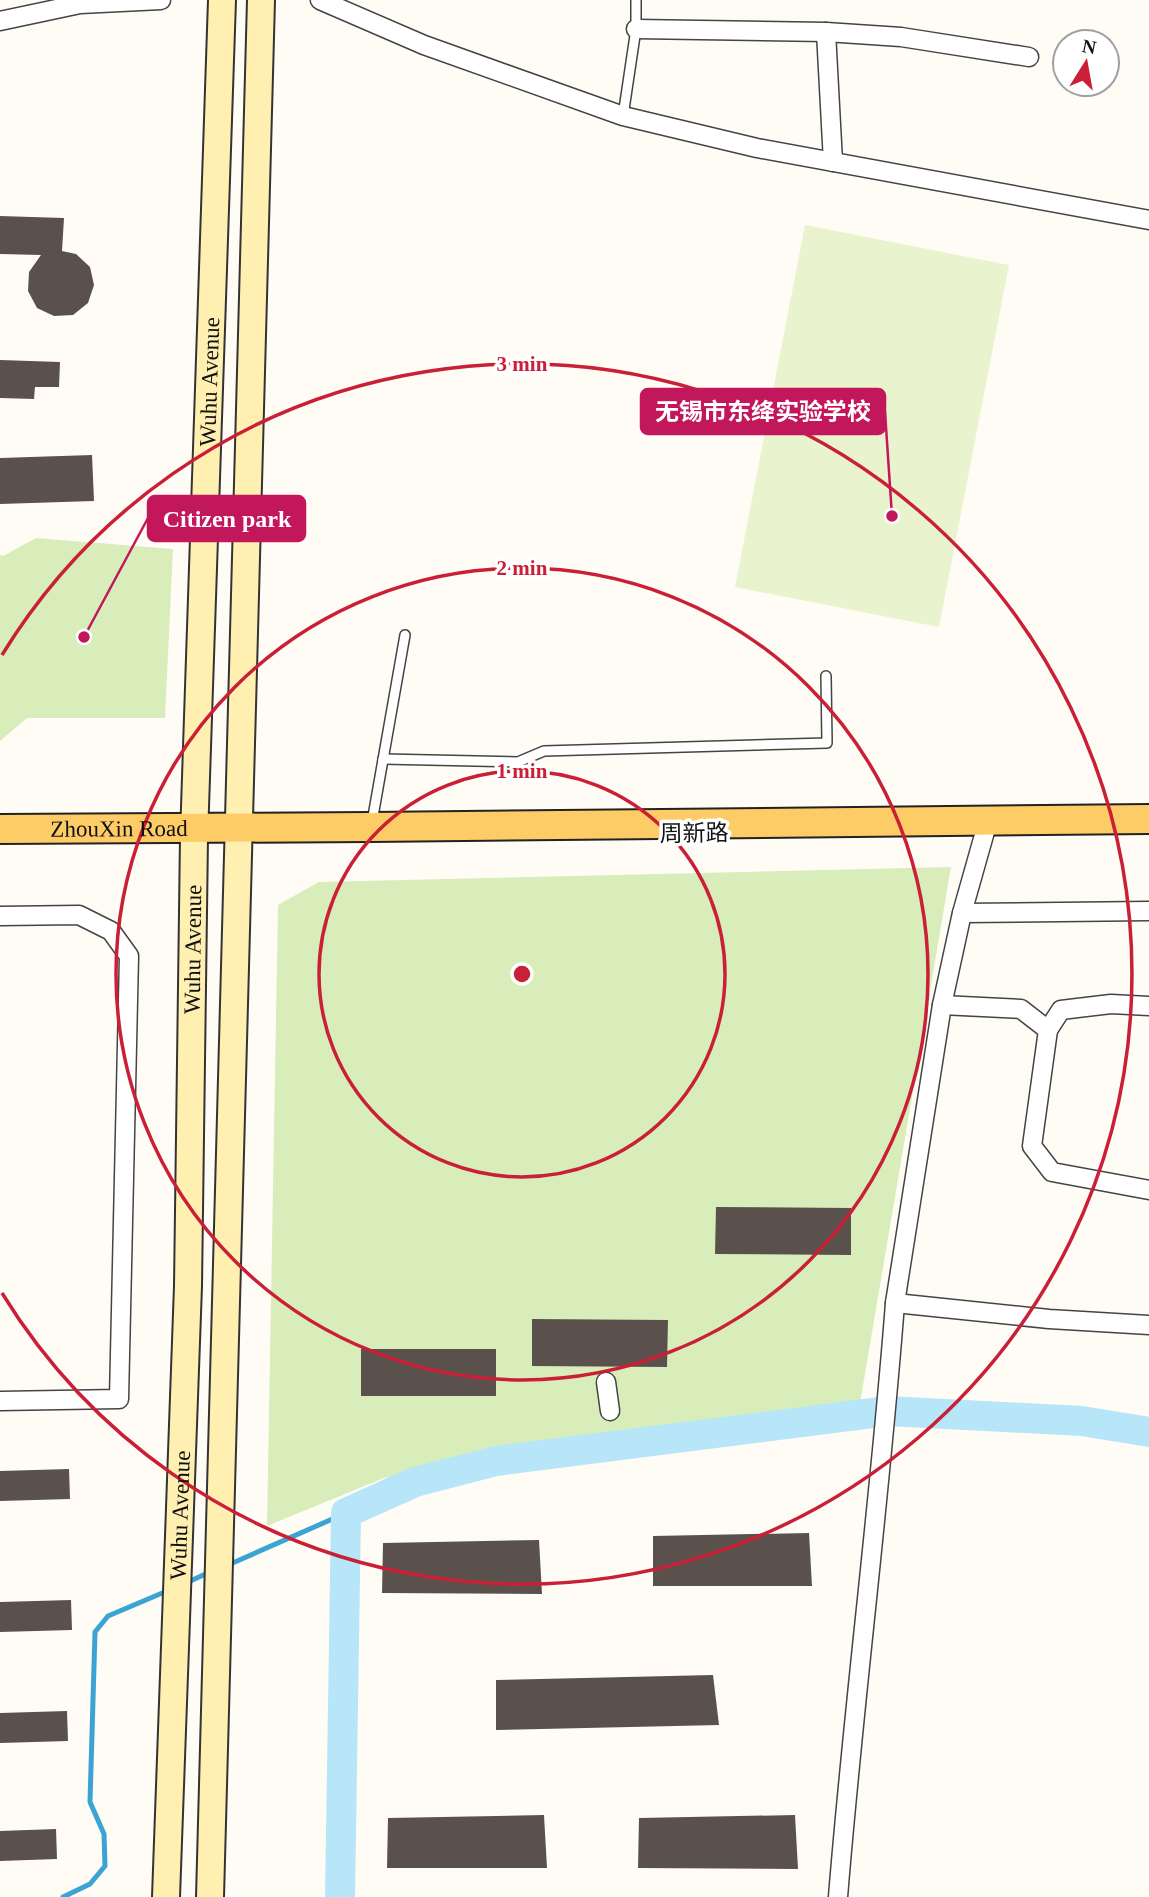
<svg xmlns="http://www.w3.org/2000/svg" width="1149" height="1897" font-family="'Times New Roman','Noto Sans SC',serif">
  <rect width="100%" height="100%" fill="#fffcf5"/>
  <g fill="#d9edbb">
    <path d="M36,538L173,549L165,718H27L0,741V555L3,556Z"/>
    <path d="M951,867L858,1415L384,1478L267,1526L278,905L319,882Z"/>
  </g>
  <path fill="#e9f3ce" d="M805,225L1009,265L939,627L735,587Z"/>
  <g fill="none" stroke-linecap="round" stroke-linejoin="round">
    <g stroke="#3aa4d4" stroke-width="5">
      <path d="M228,1565L346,1513"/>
      <path d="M186,1583L212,1571"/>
      <path d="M63,1897L90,1884L105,1866L104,1834L90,1802L95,1632L108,1616L167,1591"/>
    </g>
    <path stroke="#b7e6f9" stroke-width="30" d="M340,1897L346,1513L415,1482L496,1461L888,1411L1082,1421L1149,1432"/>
  </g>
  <g fill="#5a514c">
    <path d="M0,216L64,218L62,251L76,254L90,267L94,285L88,303L73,315L54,316L37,308L28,291L29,272L41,255L0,254Z"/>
    <path d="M0,360L60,362L59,387H35L34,399L0,398Z"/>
    <path d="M92,455L94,501L0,504V458Z"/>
    <path d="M716,1207L851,1208V1255L715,1254Z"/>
    <path d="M532,1319L668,1320L667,1367L532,1366Z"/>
    <rect x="361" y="1349" width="135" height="47"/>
    <path d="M69,1469L70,1499L0,1501V1471Z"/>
    <path d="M809,1533L812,1586H653V1536Z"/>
    <path d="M539,1540L542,1594L382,1593L383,1543Z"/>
    <path d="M71,1600L72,1630L0,1632V1602Z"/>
    <path d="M713,1675L719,1725L496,1730V1680Z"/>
    <path d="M67,1711L68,1741L0,1743V1713Z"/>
    <path d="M544,1815L547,1868H387L388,1818Z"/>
    <path d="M795,1815L798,1869L638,1868L639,1818Z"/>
    <path d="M56,1829L57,1859L0,1861V1831Z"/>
  </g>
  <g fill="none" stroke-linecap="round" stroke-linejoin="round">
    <defs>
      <g id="lane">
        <path d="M623,116L636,29V0"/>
        <path d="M383,759L518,762L544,751L827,743L826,676"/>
        <path d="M372,822L405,635"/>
      </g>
      <g id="street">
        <path d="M320,0L424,45L623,116L757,148L1149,220"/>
        <path d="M0,21L80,4L161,0"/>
        <path d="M636,29L826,32L901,37L1029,57"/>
        <path d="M826,32L833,162"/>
        <path d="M988,821L962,913L942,1005L895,1303L1049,1319L1149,1325"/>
        <path d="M962,913L1149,911"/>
        <path d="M0,916L79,915L111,931L129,956L119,1399L0,1401"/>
        <path d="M942,1005L1021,1009L1048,1030L1032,1146L1052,1172L1149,1190"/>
        <path d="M1048,1030L1061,1010L1111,1004L1149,1006"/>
        <path d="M606,1382L610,1411"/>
        <path d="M838,1897C854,1699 880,1501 895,1303"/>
      </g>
      <g id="secondary">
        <path id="s1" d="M166,1897L188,1286L194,837L222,0"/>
        <path d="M210,1897L261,0"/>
      </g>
      <g id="primary">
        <path id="s2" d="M0,829L371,827L1149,819"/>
      </g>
    </defs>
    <use href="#lane" stroke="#444" stroke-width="12"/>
    <use href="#street" stroke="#444" stroke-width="21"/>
    <use href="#secondary" stroke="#333" stroke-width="30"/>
    <use href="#primary" stroke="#222" stroke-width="32"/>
    <use href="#lane" stroke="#fff" stroke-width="9"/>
    <use href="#street" stroke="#fff" stroke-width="18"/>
    <use href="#secondary" stroke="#ffefb0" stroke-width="26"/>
    <use href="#primary" stroke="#fecc66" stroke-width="28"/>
  </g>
  <g fill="none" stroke="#c92037" stroke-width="3.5">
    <circle cx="522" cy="974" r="203"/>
    <circle cx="522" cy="974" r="406"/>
    <path d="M2 655A610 610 0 1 1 2 1293"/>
  </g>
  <g text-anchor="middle" stroke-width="7" stroke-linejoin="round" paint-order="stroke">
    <g font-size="23" fill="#111" stroke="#fff">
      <text dy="8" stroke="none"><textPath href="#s1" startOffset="1516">Wuhu Avenue</textPath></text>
      <text dy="8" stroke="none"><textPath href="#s2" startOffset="119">ZhouXin Road</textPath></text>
      <text transform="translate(694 833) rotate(-1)" y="8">周新路</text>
      <text dy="8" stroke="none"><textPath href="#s1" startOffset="948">Wuhu Avenue</textPath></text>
      <text dy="8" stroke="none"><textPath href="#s1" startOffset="382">Wuhu Avenue</textPath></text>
    </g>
  </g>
  <circle cx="522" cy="974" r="10" fill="#c92037" stroke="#fff" stroke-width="3.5"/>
  <g font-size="21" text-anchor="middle" font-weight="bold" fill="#c92037" stroke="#fff" stroke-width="7" stroke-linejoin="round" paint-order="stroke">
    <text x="522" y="371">3 min</text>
    <text x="522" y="575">2 min</text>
    <text x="522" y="778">1 min</text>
  </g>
  <path fill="none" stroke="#c2185b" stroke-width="2.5" d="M892 516L885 412M84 637L148 518"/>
  <g fill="#c2185b" stroke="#fff" stroke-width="2.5">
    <circle cx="892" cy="516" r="7"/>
    <circle cx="84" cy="637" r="7"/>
  </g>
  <g fill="#c2185b" stroke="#c2185b" stroke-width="2.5">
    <rect x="641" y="389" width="244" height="45" rx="7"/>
    <rect x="148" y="496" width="157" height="45" rx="7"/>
  </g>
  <g font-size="24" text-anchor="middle" font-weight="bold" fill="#fff">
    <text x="763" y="420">无锡市东绛实验学校</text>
    <text x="227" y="527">Citizen park</text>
  </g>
  <g transform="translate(1086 63) rotate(11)"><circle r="33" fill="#ffffff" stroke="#a0a0a0" stroke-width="2"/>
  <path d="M0-5L12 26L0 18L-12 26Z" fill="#c92037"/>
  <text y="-10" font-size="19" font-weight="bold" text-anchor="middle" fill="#111111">N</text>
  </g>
</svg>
